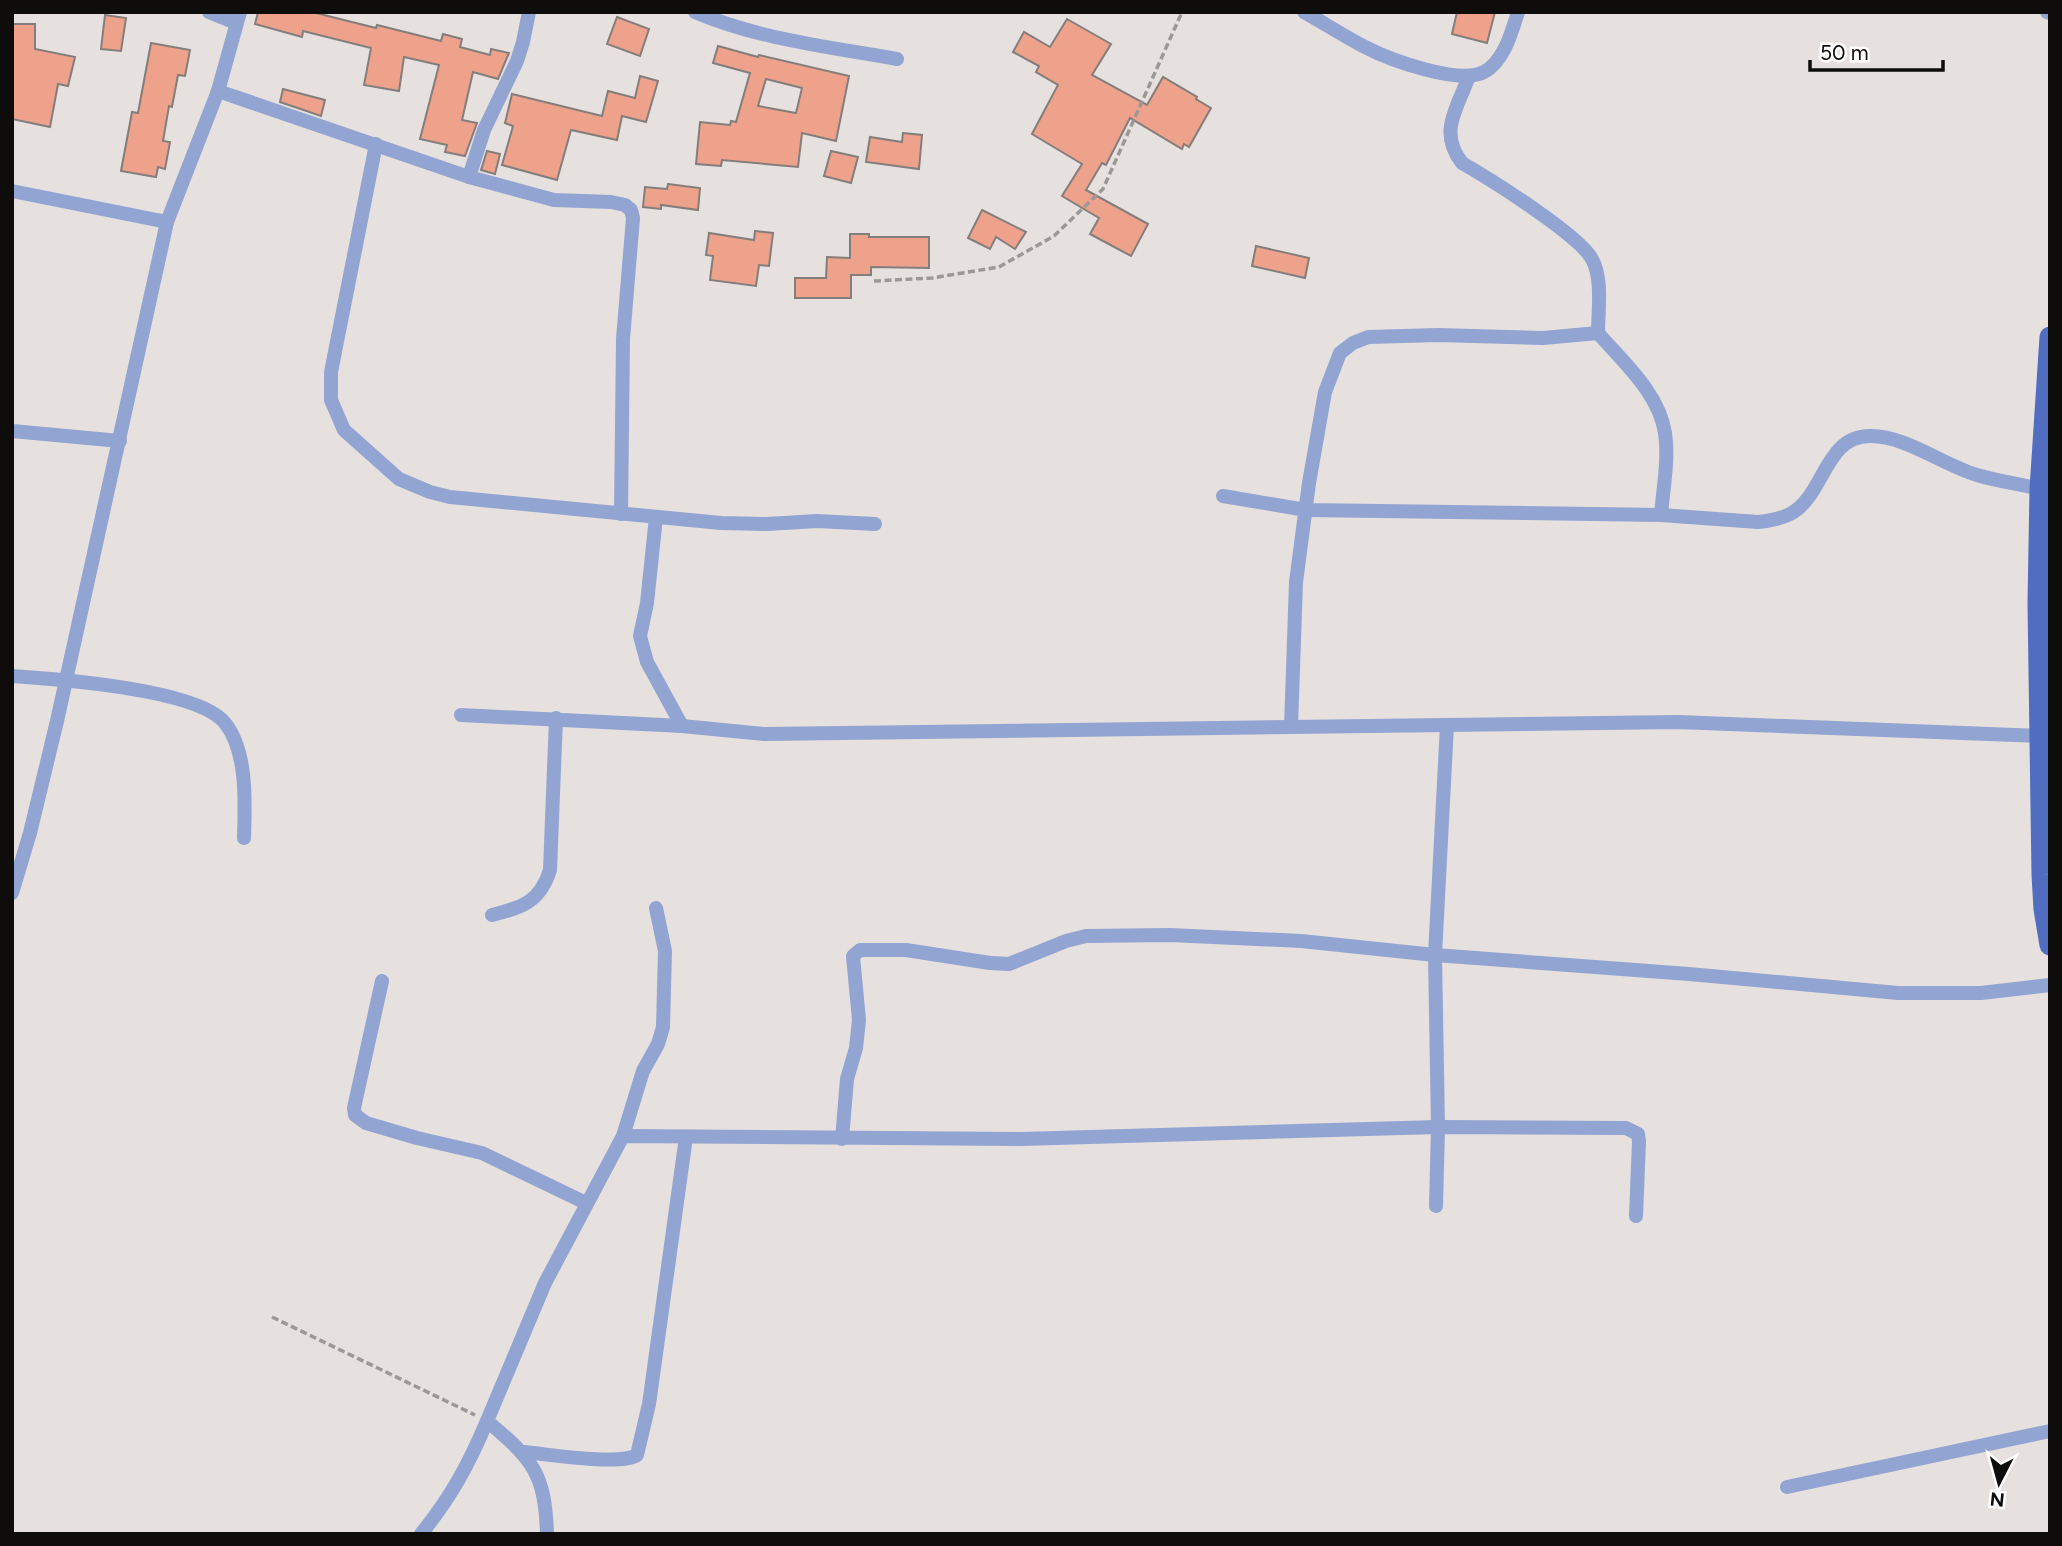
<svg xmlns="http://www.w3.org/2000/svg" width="2062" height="1546" font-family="Figtree,sans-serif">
  <rect width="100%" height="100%" fill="#e6e0de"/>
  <g fill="#eea28c" stroke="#837e7c" stroke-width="2" fill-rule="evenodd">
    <path d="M258,12H312L376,28L377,25L441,41L443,34L462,39L460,47L490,55L491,49L509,53L498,79L473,72L462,120L477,123L465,156L445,152L447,145L420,139L439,65L404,57L399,91L364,85L371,48L303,31L302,37L255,24Z"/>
    <path d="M1457,12H1495L1487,43L1452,34Z"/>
    <path d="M105,15L126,18L121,51L101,49Z"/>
    <path d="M617,17L649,29L640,56L607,44Z"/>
    <path d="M1067,19L1111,44L1092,75L1147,105L1163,77L1197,97L1196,99L1211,108L1189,147L1184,144L1182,149L1130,118L1106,165L1102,163L1086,190L1148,224L1131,256L1090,234L1099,218L1062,196L1082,164L1032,134L1058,85L1036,72L1039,66L1013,52L1024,32L1050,47Z"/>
    <path d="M13,24H35V49L75,57L68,86L58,84L50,127L12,119Z"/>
    <path d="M151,43L190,50L185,76L178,75L172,107L169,106L163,141L170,142L165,169L158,167L156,177L121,171L132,112L138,113Z"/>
    <path d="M718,46L758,57L759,55L849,76L836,141L802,133L798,167L722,160L721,166L696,164L700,122L730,125L731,121L736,122L750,73L713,63ZM766,79L802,88L796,113L758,106Z"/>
    <path d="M640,76L658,81L646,122L622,116L617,140L571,130L557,180L502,165L513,126L505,123L512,94L602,116L608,91L635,98Z"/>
    <path d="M283,89L325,100L321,116L280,102Z"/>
    <path d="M903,133L922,135L919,169L866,162L870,137L902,142Z"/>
    <path d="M487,151L500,154L495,174L481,170Z"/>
    <path d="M831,151L858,157L851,183L824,176Z"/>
    <path d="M668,184L700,188L698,210L661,205V209L643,207L645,187L667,189Z"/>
    <path d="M982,210L1026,232L1015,249L996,237L990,249L968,238Z"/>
    <path d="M755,231L773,233L769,266L759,265L756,286L710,280L713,256L706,255L709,233L754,240Z"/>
    <path d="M850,234H869V237H929V268L871,267V275H851V298H795V278H826L827,257L850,258Z"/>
    <path d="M1256,246L1309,258L1305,278L1252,266Z"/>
  </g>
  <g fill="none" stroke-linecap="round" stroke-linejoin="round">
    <g stroke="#9c9896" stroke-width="3.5" stroke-dasharray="7 3.5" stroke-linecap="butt">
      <path d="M874,281L932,278L999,267L1054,236L1103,189L1182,12"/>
      <path d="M272,1317L475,1415"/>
    </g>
    <g stroke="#92a4d2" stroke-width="14">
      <path d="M209,12L236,23"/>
      <path d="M695,12C758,39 830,47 897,59"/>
      <path d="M1304,12C1324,23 1344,36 1365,47C1390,60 1459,85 1484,72C1504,62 1512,31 1518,12"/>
      <path d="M2047,12L2050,13"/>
      <path d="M1469,76C1457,109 1438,132 1462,163C1490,179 1579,235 1592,259C1603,279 1598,311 1598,333C1623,362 1659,393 1665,433C1669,459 1663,489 1661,515"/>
      <path d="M218,91L469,177L554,200L611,202L625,205L631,210L633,218L623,339L621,514"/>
      <path d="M376,144L331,372V400L344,430L399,479L430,492L450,497L721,523L767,524L817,521L875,524"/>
      <path d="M469,177L484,130L517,61L523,42L529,12"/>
      <path d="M12,191L167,222L218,91L240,12"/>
      <path d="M12,431L120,441"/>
      <path d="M1223,496L1306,510L1661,515L1758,522C1769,521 1780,519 1790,514C1825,496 1824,435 1871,436C1906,436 1943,465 1977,475C1997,481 2019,484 2040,489"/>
      <path d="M656,517L647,603L640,636L647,662L682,726"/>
      <path d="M12,676C57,679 198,689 225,723C248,752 245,804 244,838"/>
      <path d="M461,715L682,726L764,734L1447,725"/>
      <path d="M1291,727L1296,582L1309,483L1325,392L1340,353L1353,343L1368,337L1438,335L1543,338L1598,333"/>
      <path d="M12,893L30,833L57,721L167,222"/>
      <path d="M492,915C523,907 540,902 550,870L556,718"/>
      <path d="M382,981L354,1108L355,1115L366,1123L417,1138L482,1153L586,1203"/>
      <path d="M623,1136L643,1071L658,1044L663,1027L665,951L656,908"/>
      <path d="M842,1139L847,1079L856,1048L859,1020L853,956L860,950H906L990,963L1009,964L1066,941L1086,936L1170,935L1301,941L1435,955L1689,974L1898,993H1981L2050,985"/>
      <path d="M1436,1206L1438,1127L1626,1128L1638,1134L1639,1141L1636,1216"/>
      <path d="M524,1452C547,1454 620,1466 637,1455L649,1404L686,1137"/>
      <path d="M1787,1487L2050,1431"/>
      <path d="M421,1534C451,1497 469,1464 487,1421"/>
      <path d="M547,1534C545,1472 532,1459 487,1421L545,1283L623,1136L1021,1139L1438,1127L1435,955L1447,725L1678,722L2039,736"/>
    </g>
    <path stroke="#516dc0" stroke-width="21" d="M2050,337L2040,489L2038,603L2042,875L2044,909L2050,945"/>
  </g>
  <rect width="2062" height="1546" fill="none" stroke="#0e0d0c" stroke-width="28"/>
  <g transform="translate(1999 1483) rotate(186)" stroke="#ffffff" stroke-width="5" paint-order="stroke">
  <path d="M0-5L12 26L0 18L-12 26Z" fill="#0e0d0c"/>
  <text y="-10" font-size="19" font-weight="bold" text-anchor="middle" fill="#0e0d0c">N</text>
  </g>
  <path d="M1810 60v10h133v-10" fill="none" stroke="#0e0d0c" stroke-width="3.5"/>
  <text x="1820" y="60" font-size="21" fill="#0e0d0c" stroke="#ffffff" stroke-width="5" paint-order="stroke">50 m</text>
</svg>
